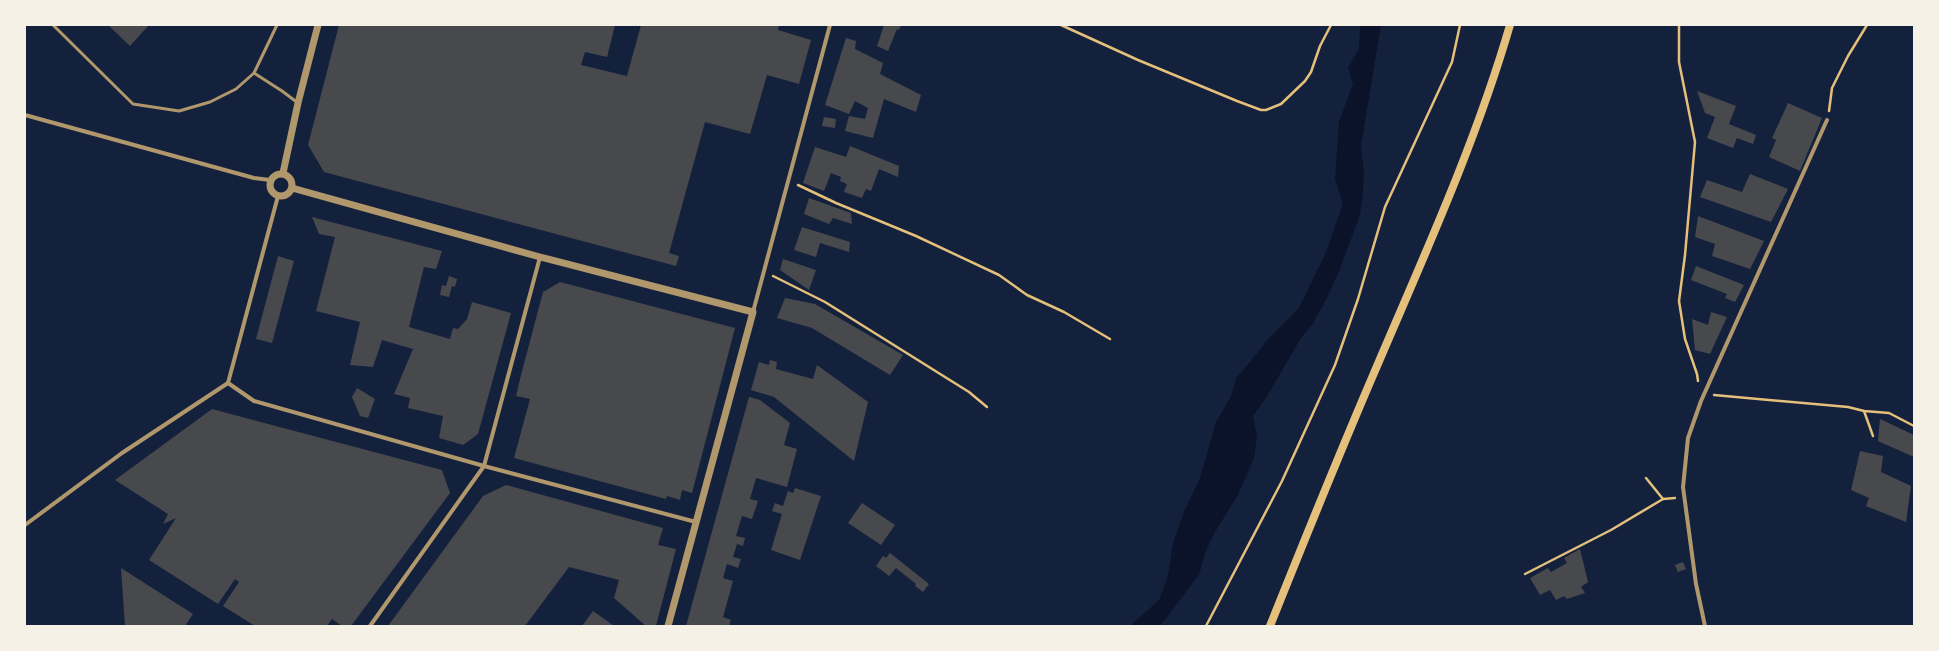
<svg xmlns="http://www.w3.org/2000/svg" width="1939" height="651" font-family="Jost,sans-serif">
  <rect width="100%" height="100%" fill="#14213d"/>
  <path fill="#0b132b" d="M1360,25H1381L1361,146L1364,172L1363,192L1360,215L1340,269L1327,298L1312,325L1301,338L1266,398L1253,416L1257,437L1254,458L1238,495L1215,532L1205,553L1199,575L1160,626H1130L1159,600L1168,576L1173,543L1184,512L1200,478L1216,422L1231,396L1236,378L1251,361L1268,339L1299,308L1326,252L1343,203L1335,180L1339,121L1353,84L1348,68L1359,48Z"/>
  <g fill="#48494c">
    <path d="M108,25H149L130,46Z"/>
    <path d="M339,25H615L607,57L585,52L581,65L627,76L641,25H779L778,30L811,40L799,84L767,75L750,134L705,122L669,253L679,256L676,266L324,172L308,145Z"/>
    <path d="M884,25H901L899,30L897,29L888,51L877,46Z"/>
    <path d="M846,38L856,41L855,49L883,63L880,74L921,95L916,112L884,99L873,138L845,131L849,116L865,119L868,108L855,101L849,114L825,105Z"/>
    <path d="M1697,91L1736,106L1729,124L1756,135L1753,144L1737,138L1733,148L1707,138L1715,117L1705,113Z"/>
    <path d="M1788,103L1822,118L1800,171L1769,157L1776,140L1772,138Z"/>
    <path d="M824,117L836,119L835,128L822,126Z"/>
    <path d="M850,146L899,166L898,177L879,169L871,191L866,189L862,198L844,192L847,184L840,181L841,177L831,173L824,191L803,183L815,147L846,157Z"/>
    <path d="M1750,174L1788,189L1771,222L1700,197L1707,180L1742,192Z"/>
    <path d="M809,198L851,213L852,224L833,218L829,224L804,214Z"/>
    <path d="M1698,216L1764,241L1750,269L1712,256L1715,244L1695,237Z"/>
    <path d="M312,217L442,251L436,269L424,267L409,327L450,339L453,328L458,329L467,319L472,302L511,313L478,434L463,445L439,438L443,416L408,408L410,398L394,394L413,349L382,340L373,367L350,365L360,322L316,311L335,237L319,234Z"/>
    <path d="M802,227L850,242L849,252L820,243L816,257L794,250Z"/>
    <path d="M278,256L294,261L272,343L256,339Z"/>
    <path d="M783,259L816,270L809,290L780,270Z"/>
    <path d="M1696,266L1744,285L1735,302L1725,298L1727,294L1691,280Z"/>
    <path d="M449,276L457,279L455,287L452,286L449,297L440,295L442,285L446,286Z"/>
    <path d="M560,282L735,328L692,493L682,490L680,500L667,496L666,499L514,458L530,399L516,396L521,375L543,292Z"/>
    <path d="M785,298L815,304L903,355L890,375L812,328L777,318Z"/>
    <path d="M1711,312L1727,317L1710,354L1695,350L1692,319L1708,325Z"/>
    <path d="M770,360L777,362L776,369L813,379L817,365L868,402L854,461L774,397L751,390L759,362L769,365Z"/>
    <path d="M357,388L375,399L368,418L360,416L352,397Z"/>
    <path d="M749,397L760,400L790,423L784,445L797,449L787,487L756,478L750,499L758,501L752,519L742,516L736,536L745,538L743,546L737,544L733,557L741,559L738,568L727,564L723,578L733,581L723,617L731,620L729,626H686Z"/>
    <path d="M212,409L442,470L450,493L351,626H342L332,619L327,626H255L223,606L239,582L235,579L218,604L149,560L176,518L163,524L168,514L115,480Z"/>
    <path d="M1880,419L1914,435V457L1878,441Z"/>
    <path d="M1860,451L1883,456L1881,472L1911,486L1906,522L1866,506L1869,498L1851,490Z"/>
    <path d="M506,485L663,528L658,545L676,549L656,626H646L614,598L619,580L569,567L525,626H388L483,496Z"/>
    <path d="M795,488L821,496L800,560L771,550L782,514L772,511L775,503L783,506L788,491L793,493Z"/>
    <path d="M862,503L895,525L881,545L848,523Z"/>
    <path d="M1580,549L1588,582L1581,587L1585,593L1567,599L1564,596L1556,600L1550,590L1540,595L1530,578L1548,568L1551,572L1567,563L1564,558Z"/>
    <path d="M890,553L929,584L923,592L915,586L916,584L896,568L889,576L876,566L883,556L886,558Z"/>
    <path d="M1683,562L1686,569L1678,572L1675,565Z"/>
    <path d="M121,568L193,614L185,626H125Z"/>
    <path d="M593,611L614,626H582Z"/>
  </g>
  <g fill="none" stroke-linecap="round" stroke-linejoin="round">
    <g stroke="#e5c07b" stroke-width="2.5">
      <path d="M1061,25L1138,60L1237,101L1261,110H1266L1281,104L1305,81L1311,72L1320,46L1331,25"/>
      <path d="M1679,25V62L1695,142L1685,255L1679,301L1685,339L1697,374L1698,381"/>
      <path d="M1829,111L1832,88L1848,56L1867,25"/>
      <path d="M798,185L836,203L916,236L999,275L1027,295L1064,312L1110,339"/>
      <path d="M773,276L825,302L969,392L987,407"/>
      <path d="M1714,395L1848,407L1864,411L1889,413L1914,426"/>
      <path d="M1864,411L1873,436"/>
      <path d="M1646,478L1663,499"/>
      <path d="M1525,574L1611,530L1663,499L1675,498"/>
      <path d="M1206,626L1282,481L1335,365L1358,299L1385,207L1452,62L1460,25"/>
    </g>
    <g stroke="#b1986c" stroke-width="3">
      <path d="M53,25L133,104L179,111L210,102L236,89L254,73L277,25"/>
      <path d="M254,73L282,91L298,103"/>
    </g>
    <g stroke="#b1986c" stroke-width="4">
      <path d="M25,115L254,178L270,180"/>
      <path d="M753,312L830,25"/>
      <path d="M228,383L254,401L484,466L696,522"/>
      <path d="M25,525L122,453L228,383L278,196"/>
      <path d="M370,626L484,466L540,257"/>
      <path d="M1705,626L1696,584L1683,487L1688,438L1701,401L1827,120"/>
    </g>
    <g stroke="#b1986c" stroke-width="7">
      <path d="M283,173L298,103L318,25"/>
      <circle cx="281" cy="185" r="11"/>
      <path d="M292,188L540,257L753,312L668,626"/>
    </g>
    <path stroke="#e5c07b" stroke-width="8" d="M1270,626C1304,541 1338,457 1374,373C1423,258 1475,145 1510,25"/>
  </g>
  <rect width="1939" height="651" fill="none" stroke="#f6f1e7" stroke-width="52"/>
</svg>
